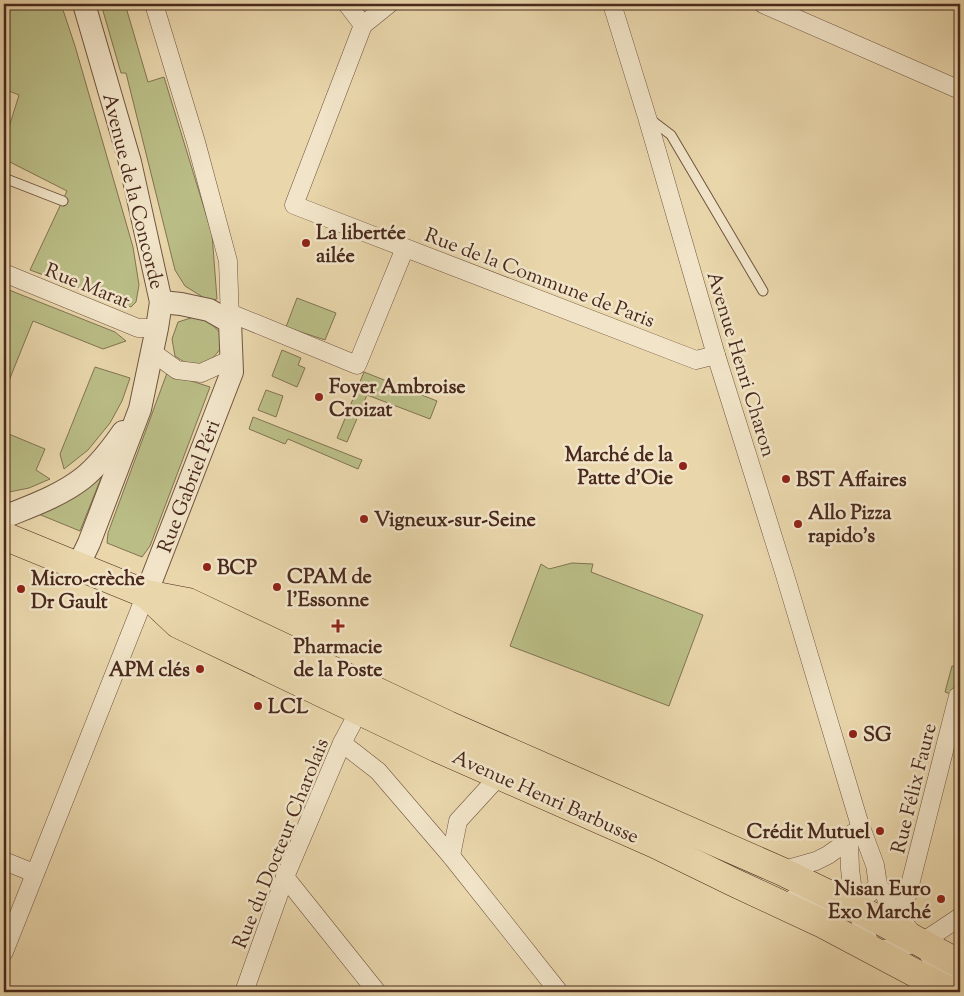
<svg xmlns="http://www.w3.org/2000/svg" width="964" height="996" font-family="'Sorts Mill Goudy',serif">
  <rect width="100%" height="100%" fill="#e9d6ab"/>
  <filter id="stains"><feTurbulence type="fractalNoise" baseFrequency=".004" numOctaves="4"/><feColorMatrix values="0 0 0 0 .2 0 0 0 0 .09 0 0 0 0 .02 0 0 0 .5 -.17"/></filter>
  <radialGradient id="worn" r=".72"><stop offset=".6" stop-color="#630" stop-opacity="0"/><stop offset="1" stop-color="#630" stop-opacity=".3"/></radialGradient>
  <g fill="#babd86" stroke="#827352">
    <path d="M4,4H61L75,46L133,247L139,285L136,302L131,307L30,270L67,191L4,159V143L19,95L4,89Z"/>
    <path d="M101,4H125L148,82L164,77L212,234L217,299L209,301L185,286L175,270L126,73H121Z"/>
    <path d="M4,288L115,332L126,341L103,349L33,321L4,393Z"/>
    <path d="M297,298L336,313L325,340L286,327Z"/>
    <path d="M194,317L210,322L220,333L223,344C215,358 204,370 186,363C182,361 179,358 175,356L172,339L178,322Z"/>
    <path d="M282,350L301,358L298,365L305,368L297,387L272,376Z"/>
    <path d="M95,367L130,378L122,401L110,423L88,450L64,469L60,454Z"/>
    <path d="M364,372L437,401L430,419L367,395L347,442L337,438Z"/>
    <path d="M167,373L210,387L150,546L142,557L107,543L108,533Z"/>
    <path d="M266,390L283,396L276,417L258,410Z"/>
    <path d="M253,417L362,460L358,469L288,439L285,444L249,429Z"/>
    <path d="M4,432L45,449L36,470L50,479L29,488L4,493Z"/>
    <path d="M103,473L80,531L36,513Z"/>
    <path d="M572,563L593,564L591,572L703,615L669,706L510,646L541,564L549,569Z"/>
    <path d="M952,666L960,668V697L945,692Z"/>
  </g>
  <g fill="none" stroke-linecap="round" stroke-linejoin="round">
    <defs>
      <g id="service">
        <path d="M650,119L671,135L763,291"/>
        <path d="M4,178L63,201"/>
      </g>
      <g id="minor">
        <path d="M154,4L196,142L228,261L230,322"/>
        <path d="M347,4L363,25"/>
        <path d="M389,4L363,25L294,205L696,360L716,355"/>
        <path d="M612,4L647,117L716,355L784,572L859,822L875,865L878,885L901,920L921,943L952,990"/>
        <path d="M763,4L960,90"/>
        <path d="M4,273L138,328H157"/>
        <path d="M230,313L357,365L405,248"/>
        <path d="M152,352L177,370L201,373L232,359"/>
        <path d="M342,743L378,771L451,856L559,992"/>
        <path d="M849,840L850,869L855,907L873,951L921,943L960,917"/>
        <path d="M451,856L458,821L500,775"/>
        <path d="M4,861L34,873"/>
        <path d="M781,871L816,861L828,855L849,840L853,833"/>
        <path d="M285,877L377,992"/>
        <path d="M794,898L816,906L855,907L878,885"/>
        <path d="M901,920L958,696"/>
        <path d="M4,952L146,594"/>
        <path d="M244,992L285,877L342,743L359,711"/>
      </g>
      <g id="tertiary">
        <path d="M4,517C31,506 60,496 83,478C99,465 112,448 123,432"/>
        <path d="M78,566L89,543L140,409L157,328L161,302L130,162L84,4"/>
        <path d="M146,594L232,372L230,322L209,310L181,304L161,302"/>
      </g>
      <g id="primary">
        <path d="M4,536L146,594L188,602L448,725L781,871L855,907L960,964"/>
        <path d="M146,594L178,624L437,748L655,844L735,883L821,923L951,992"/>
      </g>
    </defs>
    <use href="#service" stroke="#715440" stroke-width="11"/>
    <use href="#minor" stroke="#715440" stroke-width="19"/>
    <use href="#tertiary" stroke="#715440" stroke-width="24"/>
    <use href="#primary" stroke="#49291d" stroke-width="29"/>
    <use href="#service" stroke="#f1e4c8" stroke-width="9"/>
    <use href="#minor" stroke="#f1e4c8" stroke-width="18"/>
    <use href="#tertiary" stroke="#f1e4c8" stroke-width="22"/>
    <use href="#primary" stroke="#e9d6ab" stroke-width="28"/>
  </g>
  <g fill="#8f2418" stroke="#f1e4c8" stroke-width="2">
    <circle cx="306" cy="243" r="5"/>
    <circle cx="319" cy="397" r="5"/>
    <circle cx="683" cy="466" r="5"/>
    <circle cx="786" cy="479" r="5"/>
    <circle cx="364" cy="519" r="5"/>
    <circle cx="798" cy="524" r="5"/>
    <circle cx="207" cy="567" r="5"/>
    <circle cx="277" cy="587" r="5"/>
    <circle cx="21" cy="589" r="5"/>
    <path d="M335.5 618.5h5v5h5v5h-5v5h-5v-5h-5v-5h5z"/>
    <circle cx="200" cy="669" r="5"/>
    <circle cx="258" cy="706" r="5"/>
    <circle cx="853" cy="734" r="5"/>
    <circle cx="880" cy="831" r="5"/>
    <circle cx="941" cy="899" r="5"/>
  </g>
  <g text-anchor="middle" stroke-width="5" stroke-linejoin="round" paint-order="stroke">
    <g font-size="20" fill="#49291d" stroke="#f1e4c8">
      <text transform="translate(134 191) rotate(76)" y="7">Avenue de la Concorde</text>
      <text transform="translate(540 277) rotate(21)" y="7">Rue de la Commune de Paris</text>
      <text transform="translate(88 285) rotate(22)" y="7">Rue Marat</text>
      <text transform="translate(742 364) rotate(73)" y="7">Avenue Henri Charon</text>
      <text transform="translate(188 486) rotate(-69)" y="7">Rue Gabriel Péri</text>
      <text transform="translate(913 788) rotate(-76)" y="7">Rue Félix Faure</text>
      <text transform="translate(546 796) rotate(24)" y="7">Avenue Henri Barbusse</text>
      <text transform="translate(280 843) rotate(-68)" y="7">Rue du Docteur Charolais</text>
    </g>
    <g font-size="20" font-weight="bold" fill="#49291d" stroke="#f1e4c8" text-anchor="start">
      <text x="316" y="239">La libertée<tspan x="316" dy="23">ailée</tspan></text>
      <text x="329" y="393">Foyer Ambroise<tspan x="329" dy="23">Croizat</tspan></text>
      <text x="673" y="461" text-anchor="end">Marché de la<tspan x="673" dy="23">Patte d'Oie</tspan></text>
      <text x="796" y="486">BST Affaires</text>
      <text x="808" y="519">Allo Pizza<tspan x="808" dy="23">rapido's</tspan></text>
      <text x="374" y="526">Vigneux-sur-Seine</text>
      <text x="217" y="574">BCP</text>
      <text x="287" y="583">CPAM de<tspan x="287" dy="23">l'Essonne</tspan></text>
      <text x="31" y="585">Micro-crèche<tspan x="31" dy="23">Dr Gault</tspan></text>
      <text x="338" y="653" text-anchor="middle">Pharmacie<tspan x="338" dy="23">de la Poste</tspan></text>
      <text x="190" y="676" text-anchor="end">APM clés</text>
      <text x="268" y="713">LCL</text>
      <text x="863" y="741">SG</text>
      <text x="870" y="838" text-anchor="end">Crédit Mutuel</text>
      <text x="931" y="895" text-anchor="end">Nisan Euro<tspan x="931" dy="23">Exo Marché</tspan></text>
    </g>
  </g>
  <rect width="964" height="996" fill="none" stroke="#e9d6ab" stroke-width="20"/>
  <rect x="5" y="5" width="954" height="986" fill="none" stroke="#49291d" stroke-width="2.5"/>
  <rect x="10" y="10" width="944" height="976" fill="none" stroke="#49291d"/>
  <rect width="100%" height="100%" filter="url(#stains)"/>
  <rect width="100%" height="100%" fill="url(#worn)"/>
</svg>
